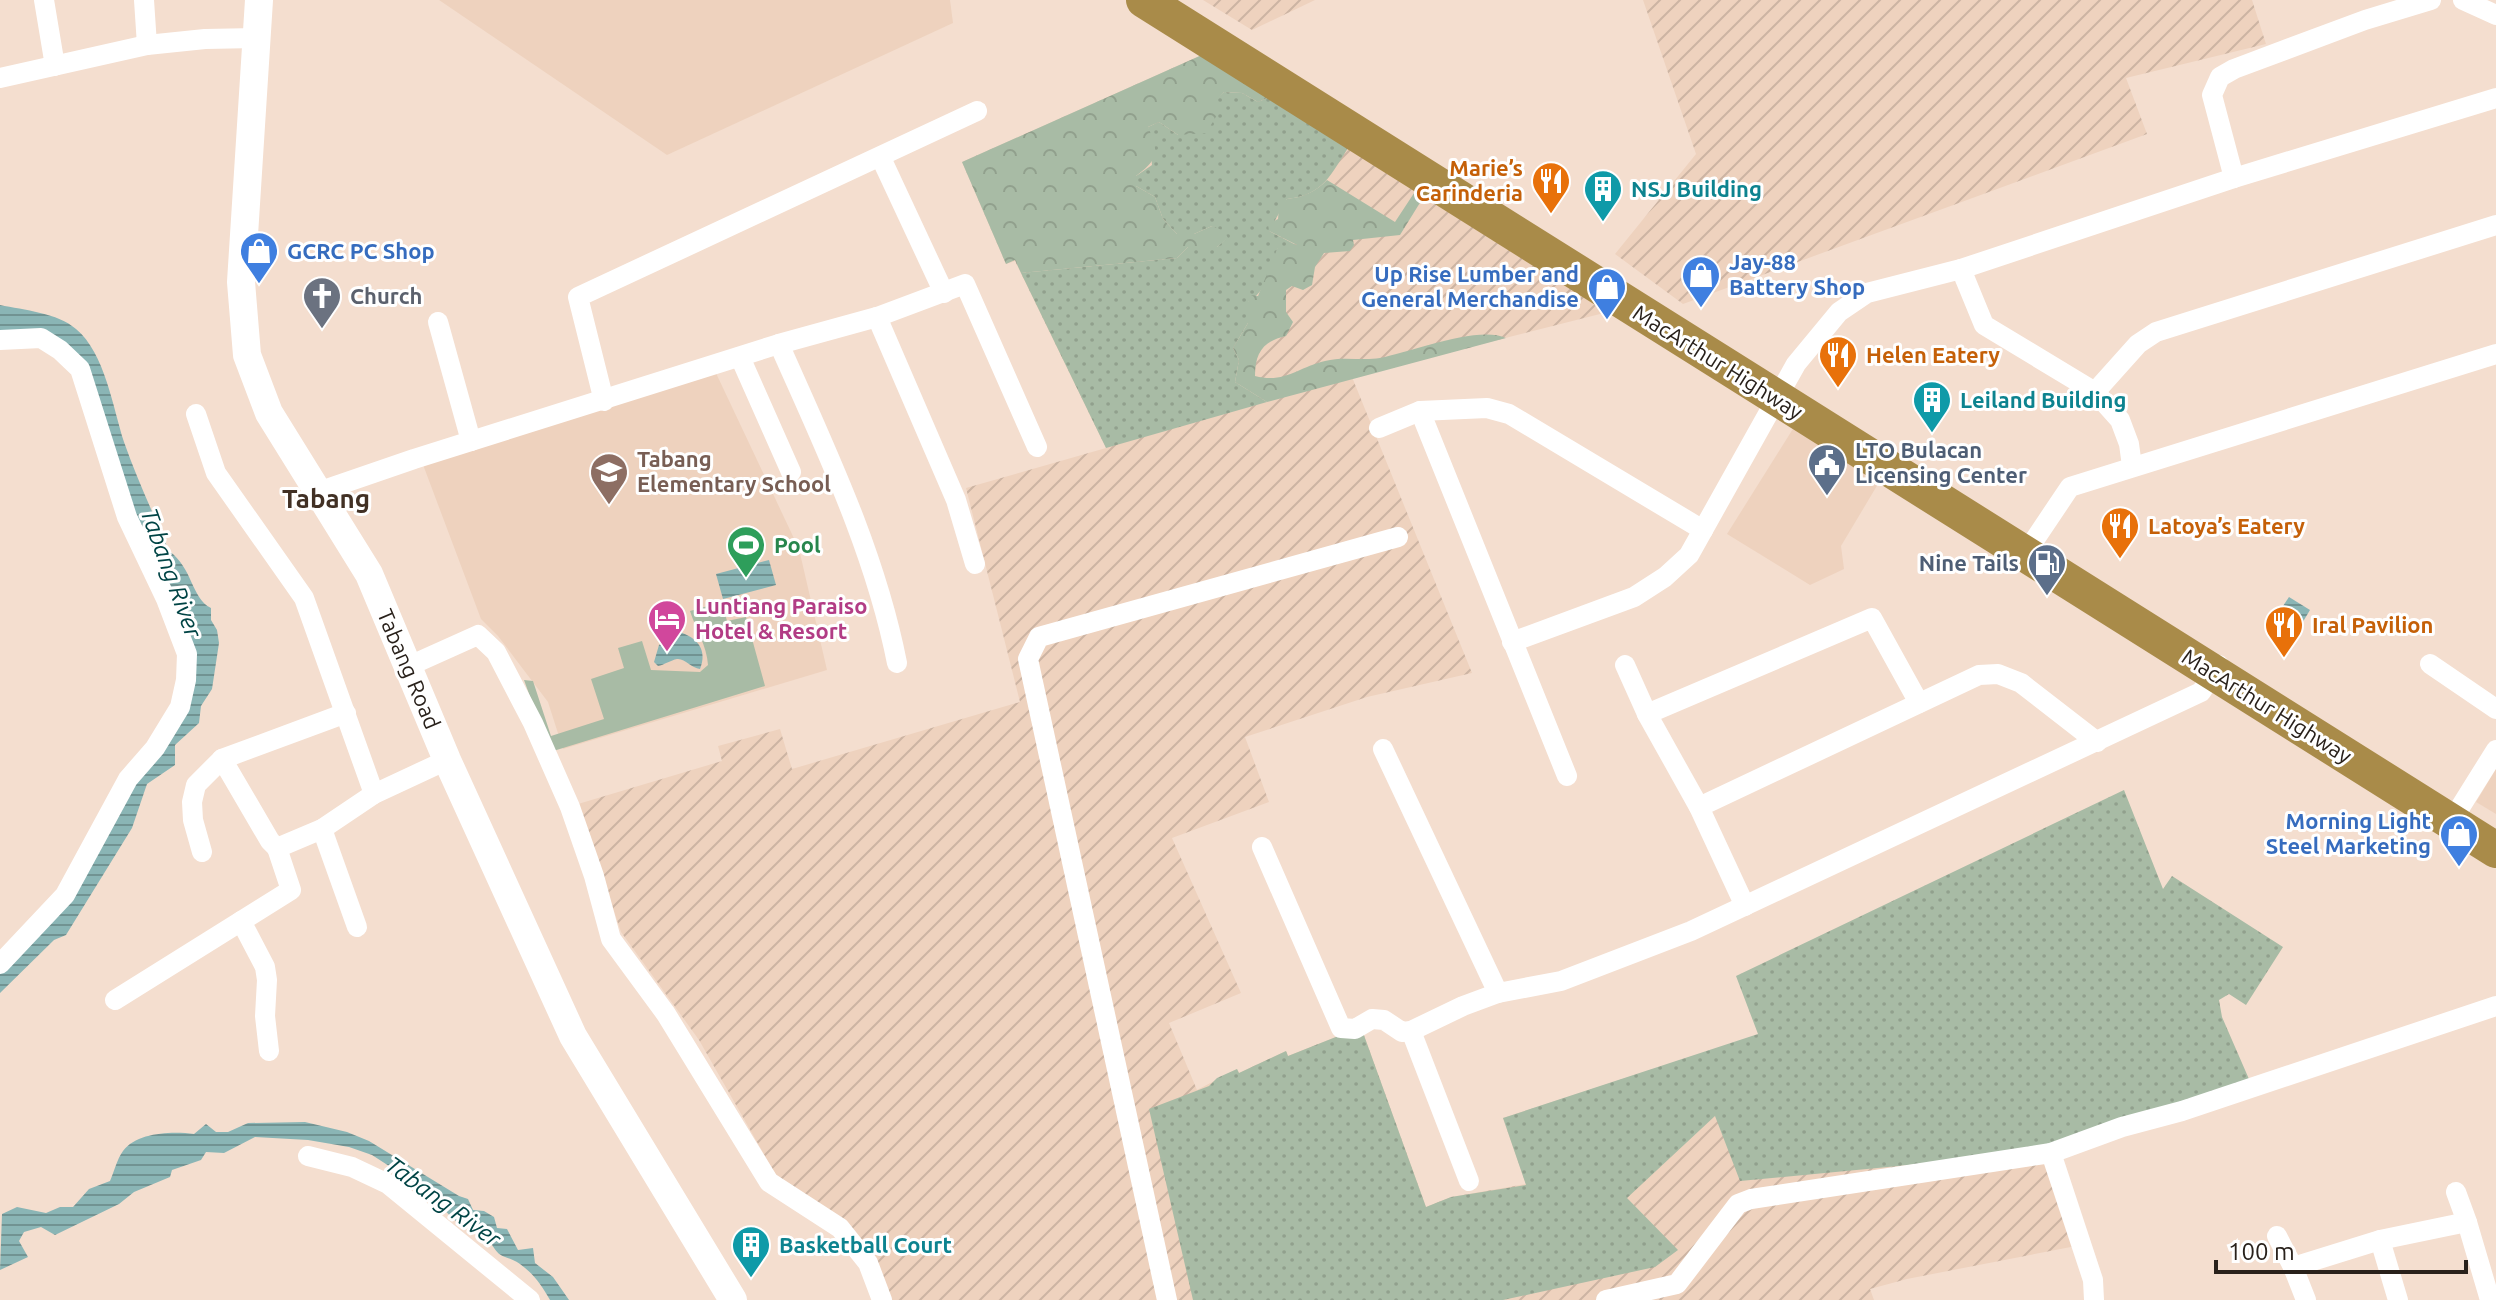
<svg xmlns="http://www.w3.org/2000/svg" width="2496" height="1300" font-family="Ubuntu,sans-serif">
  <defs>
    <pattern id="industrial-furrows" width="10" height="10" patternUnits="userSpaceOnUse" patternTransform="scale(2)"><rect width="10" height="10" fill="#eed2be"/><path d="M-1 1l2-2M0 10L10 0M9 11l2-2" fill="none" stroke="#ccb4a3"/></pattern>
    <pattern id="grass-dots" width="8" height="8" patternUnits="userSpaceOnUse" patternTransform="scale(2)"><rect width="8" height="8" fill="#a8bba5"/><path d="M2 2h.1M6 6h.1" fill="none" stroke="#91a08d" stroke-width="1.8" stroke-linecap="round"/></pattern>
    <pattern id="forest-crowns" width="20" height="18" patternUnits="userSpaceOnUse" patternTransform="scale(2)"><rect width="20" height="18" fill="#a8bba5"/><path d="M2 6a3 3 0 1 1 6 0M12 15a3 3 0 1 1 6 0" fill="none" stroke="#91a08d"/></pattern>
    <pattern id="water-rules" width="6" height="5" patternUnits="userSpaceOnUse" patternTransform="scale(2)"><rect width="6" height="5" fill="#8ab5b5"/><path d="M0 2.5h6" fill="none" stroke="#719392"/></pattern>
  </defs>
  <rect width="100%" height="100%" fill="#f4decf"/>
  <g fill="#eed2be">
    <path d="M439,0H950L953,23L667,155Z"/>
    <path d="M715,371L799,549L827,670L563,749L548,702L498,636L481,619L422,462Z"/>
    <path d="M1796,424L1881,479L1841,546L1844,569L1810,585L1727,534Z"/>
    <path d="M2496,769V814L2476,802Z"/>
  </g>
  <g fill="url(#industrial-furrows)">
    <path d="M1203,0H1315L1252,30Z"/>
    <path d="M1643,0H2252L2266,44L2126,78L2147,134L1683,304L1615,254L1696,154Z"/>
    <path d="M1204,54L1609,305L1604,313L1352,377L1472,673L1367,697L1245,737L1269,802L1172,838L1241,993L1169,1023L1197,1090L1237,1069L1239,1073L1286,1051L1288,1056L1361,1027L1426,1207L1451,1197L1526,1184L1503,1118L1696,1055L2045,1152L2076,1246L1907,1279L1870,1289L1874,1300H890L881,1272L778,1179L699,1040L621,932L578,804L722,761L718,746L780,729L792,769L1020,702L966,488L1106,448L1015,261L1006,264L962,162Z"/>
  </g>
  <g fill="url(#grass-dots)">
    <path d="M1224,92L1242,93L1258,102L1272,96L1350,145C1331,174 1324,195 1287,199L1269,231L1298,246L1278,248C1271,268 1267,291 1248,302V323L1233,348L1239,360L1235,382L1267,402L1106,448L1021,273L1177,258L1188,247H1217L1227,238L1212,226L1194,234H1177L1163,219L1155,197L1136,186V176L1152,165L1148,127L1159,122L1178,135Z"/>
    <path d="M2124,790L2163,889L2172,876L2283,947L2246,1005L2229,994L2219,1000L2222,1017L2252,1086L2045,1152L1740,1181L1715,1116L1627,1198L1678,1250L1655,1267L1503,1300H1193L1149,1109L1209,1086L1217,1078L1237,1069L1239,1073L1286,1051L1288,1056L1361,1027L1426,1207L1451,1197L1526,1185L1503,1118L1758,1034L1736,976Z"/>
  </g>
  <g fill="url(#forest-crowns)">
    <path d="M1204,54L1272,96L1258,102L1242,93L1224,92L1216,101L1217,115L1206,133L1178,135L1159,122L1148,127C1159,152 1159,159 1136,176V186L1155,197L1163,219L1177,234H1194L1212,226L1224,231L1228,238L1217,247H1188L1177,258L1021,273L1015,260L1006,264L962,162Z"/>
    <path d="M1327,180L1395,222L1418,187L1426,193L1400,235L1353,240L1354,245L1350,251L1324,253L1315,267L1312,285L1303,290L1292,286L1286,290V312L1293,322L1286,336C1263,341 1255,353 1255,376C1285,384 1298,367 1325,361C1343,356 1362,361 1380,358C1411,352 1478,325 1506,338L1267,402L1235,382L1239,360L1233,348L1248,323V302L1251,295L1258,296L1278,247L1297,245L1269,231L1268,224L1278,219L1279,208L1287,199C1304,197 1315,192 1327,180Z"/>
  </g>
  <path fill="#a8bba5" d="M722,602L727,621L746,617L765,686L550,752L524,680L533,681L551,736L604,719L591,679L624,668L618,648L642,641L651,670L700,672L708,665C707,646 696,630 690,611Z"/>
  <g fill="url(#water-rules)">
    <path d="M0,305C24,310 58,313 76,329C105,353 113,408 124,442C137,479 154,515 169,551C193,568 191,598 211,608V620L217,630L219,643L212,689L201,706L199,723L175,745V765L147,784L132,828L66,935L54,940L0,993V971L53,915L191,671L147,544L72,354L0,334Z"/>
    <path d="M769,560L776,585L723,599L716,574Z"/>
    <path d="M2289,597L2310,610L2301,625L2295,626L2277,615Z"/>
    <path d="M679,632C697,637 708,650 700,669C691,668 685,658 677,659C671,660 664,665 658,666L654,662L659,645Z"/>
    <path d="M305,1122L347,1132L369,1141L459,1196L468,1199L473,1210L484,1211L494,1217L497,1228L507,1229L518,1250L533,1248L535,1263L553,1277L569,1300H550C542,1286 534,1274 520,1264C505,1254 500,1261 490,1241L480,1239L470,1225L461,1226L417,1184L372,1155L349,1147L308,1140L255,1137L224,1153L206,1152L201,1160L172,1170L170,1177L134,1192L119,1204L55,1235L41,1227L24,1232L19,1241L28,1257L0,1270L2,1214L17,1207L46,1213L60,1207H73L89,1189L110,1181C114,1172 117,1159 123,1151C137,1132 173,1131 194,1134L206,1124L216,1132H228L248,1123Z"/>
  </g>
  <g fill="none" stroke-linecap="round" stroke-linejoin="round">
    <g stroke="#fff" stroke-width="20">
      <path d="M44,0L55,66"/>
      <path d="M144,0L147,45"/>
      <path d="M2463,0L2496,15"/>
      <path d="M0,78L147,45L205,39L257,38"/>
      <path d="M881,158L944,293"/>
      <path d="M2234,178L2212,95L2220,77L2234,69L2365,20L2431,0"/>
      <path d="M1961,269L1984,325L2095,392L2120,420L2129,444L2132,466"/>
      <path d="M877,317L956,500L975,564"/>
      <path d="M438,322L471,441"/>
      <path d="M0,340L41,338L60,350L80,369L127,517L166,599L187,654L186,680L180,707L155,748L128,779L65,895L0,964"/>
      <path d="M779,344C825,448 875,551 897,663"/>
      <path d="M740,357L791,472"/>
      <path d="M2095,392L2138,344L2156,332L2496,225"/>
      <path d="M604,401L578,297L977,111"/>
      <path d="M1420,411L1567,776"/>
      <path d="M196,414L216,473L304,598L374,794"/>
      <path d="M1379,428L1420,411L1487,408L1509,414L1703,530"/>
      <path d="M318,492L414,459L779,344L877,317L965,284L1037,447"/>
      <path d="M2025,554L2070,487L2496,354"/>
      <path d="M1512,642L1634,597L1665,577L1689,555L1796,364L1839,312L1867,293L1961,269L2234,178L2496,98"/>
      <path d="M2430,664L2496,709"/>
      <path d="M1625,665L1647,714L1699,807L1745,906"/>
      <path d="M409,666L478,635L496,652L533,723L570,807L594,876L611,939L666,1014L769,1182L840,1228L868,1263L882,1300"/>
      <path d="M1647,714L1872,618L1919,703"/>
      <path d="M1383,749L1498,993"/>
      <path d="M222,759L270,841L277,848L322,829L374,794L447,760"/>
      <path d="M1699,807L1979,675L1998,674L2021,683L2097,742"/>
      <path d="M2451,822L2496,750"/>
      <path d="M322,829L357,927"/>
      <path d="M1262,847L1341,1028L1355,1029L1372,1019L1384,1020L1402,1032L1411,1031L1463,1006L1498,993L1561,981L1691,931L2201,692L2219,665"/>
      <path d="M202,852L193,820L192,802L196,785L222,759L346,713"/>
      <path d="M241,921L265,967L267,980L265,1016L269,1051"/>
      <path d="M115,1000L291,890L277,848"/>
      <path d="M1411,1031L1469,1181"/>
      <path d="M2051,1153L2093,1280L2094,1300"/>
      <path d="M308,1156L352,1167L388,1184L530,1300"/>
      <path d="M2456,1192L2467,1222L2490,1300"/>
      <path d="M2277,1236L2293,1267L2306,1300"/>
      <path d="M2380,1240L2398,1300"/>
      <path d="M2293,1267L2380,1240L2467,1222"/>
      <path d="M1167,1300L1028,659L1039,637L1398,537"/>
      <path d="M1606,1300L1677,1284L1738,1204L1751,1199L2051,1153L2122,1127L2182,1111L2496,1006"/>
    </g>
    <path stroke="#fff" stroke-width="28" d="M259,0L241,282L247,355L269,413L369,574L447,760L573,1036L733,1300"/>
    <path stroke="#a98b49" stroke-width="36" d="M1144,0L2496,850"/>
  </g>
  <defs>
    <symbol id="restaurant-pin" viewBox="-11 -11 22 30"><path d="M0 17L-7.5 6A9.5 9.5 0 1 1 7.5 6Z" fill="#e8710a" stroke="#fff"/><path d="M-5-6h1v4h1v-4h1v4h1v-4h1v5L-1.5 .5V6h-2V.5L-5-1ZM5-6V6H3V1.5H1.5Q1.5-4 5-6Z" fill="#fff"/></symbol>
    <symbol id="building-pin" viewBox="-11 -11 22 30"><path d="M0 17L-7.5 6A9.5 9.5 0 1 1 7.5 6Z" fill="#0f9aa8" stroke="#fff"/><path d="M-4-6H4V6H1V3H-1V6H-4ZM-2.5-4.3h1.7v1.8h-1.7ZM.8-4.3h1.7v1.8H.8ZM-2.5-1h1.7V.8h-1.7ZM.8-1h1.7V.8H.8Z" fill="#fff"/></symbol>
    <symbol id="shop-pin" viewBox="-11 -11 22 30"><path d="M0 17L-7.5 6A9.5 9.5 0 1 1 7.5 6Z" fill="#3f7fe0" stroke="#fff"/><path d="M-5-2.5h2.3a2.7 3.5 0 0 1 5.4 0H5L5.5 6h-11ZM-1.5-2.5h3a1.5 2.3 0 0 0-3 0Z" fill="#fff"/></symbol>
    <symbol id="church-pin" viewBox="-11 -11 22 30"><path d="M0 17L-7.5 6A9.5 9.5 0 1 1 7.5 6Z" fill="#6b7280" stroke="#fff"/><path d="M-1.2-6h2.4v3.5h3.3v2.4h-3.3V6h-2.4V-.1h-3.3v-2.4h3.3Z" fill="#fff"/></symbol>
    <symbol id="civic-pin" viewBox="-11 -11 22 30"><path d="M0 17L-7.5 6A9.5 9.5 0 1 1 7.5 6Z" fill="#5c6f8a" stroke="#fff"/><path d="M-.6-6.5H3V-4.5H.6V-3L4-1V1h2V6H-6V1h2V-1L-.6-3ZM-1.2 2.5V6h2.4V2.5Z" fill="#fff"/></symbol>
    <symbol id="school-pin" viewBox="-11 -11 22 30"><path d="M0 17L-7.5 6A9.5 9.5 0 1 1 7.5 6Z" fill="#8d6e63" stroke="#fff"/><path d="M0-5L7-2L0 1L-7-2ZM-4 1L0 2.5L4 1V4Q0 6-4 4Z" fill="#fff"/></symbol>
    <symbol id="stadium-pin" viewBox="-11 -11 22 30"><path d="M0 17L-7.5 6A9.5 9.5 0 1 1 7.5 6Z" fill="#2e9e5b" stroke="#fff"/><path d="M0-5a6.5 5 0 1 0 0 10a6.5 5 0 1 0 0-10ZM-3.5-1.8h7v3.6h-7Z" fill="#fff"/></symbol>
    <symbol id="fuel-pin" viewBox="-11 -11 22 30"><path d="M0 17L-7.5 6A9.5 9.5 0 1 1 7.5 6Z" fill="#5c6f8a" stroke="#fff"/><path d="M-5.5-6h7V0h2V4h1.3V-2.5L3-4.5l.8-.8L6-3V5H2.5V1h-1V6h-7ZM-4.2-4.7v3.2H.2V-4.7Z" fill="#fff"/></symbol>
    <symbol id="hotel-pin" viewBox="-11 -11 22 30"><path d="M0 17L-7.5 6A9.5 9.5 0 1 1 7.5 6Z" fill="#d1479c" stroke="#fff"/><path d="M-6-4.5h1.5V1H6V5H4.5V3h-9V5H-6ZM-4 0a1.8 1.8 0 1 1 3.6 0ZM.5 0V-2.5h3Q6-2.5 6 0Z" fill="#fff"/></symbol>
  </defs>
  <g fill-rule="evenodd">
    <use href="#restaurant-pin" x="1529" y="159" width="44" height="60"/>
    <use href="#building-pin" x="1581" y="167" width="44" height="60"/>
    <use href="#shop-pin" x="237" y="229" width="44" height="60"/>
    <use href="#shop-pin" x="1679" y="253" width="44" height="60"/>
    <use href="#shop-pin" x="1585" y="265" width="44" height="60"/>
    <use href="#church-pin" x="300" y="274" width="44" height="60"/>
    <use href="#restaurant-pin" x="1816" y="333" width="44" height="60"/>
    <use href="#building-pin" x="1910" y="378" width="44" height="60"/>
    <use href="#civic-pin" x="1805" y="441" width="44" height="60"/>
    <use href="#school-pin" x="587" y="450" width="44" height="60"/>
    <use href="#restaurant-pin" x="2098" y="504" width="44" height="60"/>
    <use href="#stadium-pin" x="724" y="523" width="44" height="60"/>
    <use href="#fuel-pin" x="2025" y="541" width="44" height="60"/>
    <use href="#hotel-pin" x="645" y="597" width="44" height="60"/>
    <use href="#restaurant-pin" x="2262" y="603" width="44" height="60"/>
    <use href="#shop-pin" x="2437" y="812" width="44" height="60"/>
    <use href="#building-pin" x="729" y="1223" width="44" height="60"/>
  </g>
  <g text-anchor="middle" stroke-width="6" stroke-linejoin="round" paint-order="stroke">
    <g font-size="22" font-weight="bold" fill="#c56008" stroke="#fff" text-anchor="start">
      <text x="1523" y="176" text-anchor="end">Marie’s<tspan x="1523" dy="25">Carinderia</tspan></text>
      <text x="1866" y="363">Helen Eatery</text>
      <text x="2148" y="534">Latoya’s Eatery</text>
      <text x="2312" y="633">Iral Pavilion</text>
    </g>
    <g font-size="22" font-weight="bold" fill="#0d838f" stroke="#fff" text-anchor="start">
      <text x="1631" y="197">NSJ Building</text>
      <text x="1960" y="408">Leiland Building</text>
      <text x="779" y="1253">Basketball Court</text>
    </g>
    <g font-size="22" font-weight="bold" fill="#366cbe" stroke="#fff" text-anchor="start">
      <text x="287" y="259">GCRC PC Shop</text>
      <text x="1729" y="270">Jay-88<tspan x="1729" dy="25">Battery Shop</tspan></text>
      <text x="1579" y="282" text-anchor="end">Up Rise Lumber and<tspan x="1579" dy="25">General Merchandise</tspan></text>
      <text x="2431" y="829" text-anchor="end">Morning Light<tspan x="2431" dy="25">Steel Marketing</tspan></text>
    </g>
    <g font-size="22" font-weight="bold" fill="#5b616d" stroke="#fff" text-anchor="start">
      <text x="350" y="304">Church</text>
    </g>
    <g font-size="22" fill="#29211b" stroke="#fff">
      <text transform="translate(1718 362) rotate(32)" y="8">MacArthur Highway</text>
      <text transform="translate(409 669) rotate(67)" y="8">Tabang Road</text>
      <text transform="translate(2267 706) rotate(32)" y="8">MacArthur Highway</text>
    </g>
    <g font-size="22" font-weight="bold" fill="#4e5e75" stroke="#fff" text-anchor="start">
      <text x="1855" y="458">LTO Bulacan<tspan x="1855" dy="25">Licensing Center</tspan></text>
      <text x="2019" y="571" text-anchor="end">Nine Tails</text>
    </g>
    <g font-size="22" font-weight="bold" fill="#785e54" stroke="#fff" text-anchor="start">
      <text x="637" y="467">Tabang<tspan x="637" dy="25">Elementary School</tspan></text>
    </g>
    <g font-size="22" font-weight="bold" fill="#27864d" stroke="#fff" text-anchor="start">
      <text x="774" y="553">Pool</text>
    </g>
    <g font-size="22" font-weight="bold" fill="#b23c85" stroke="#fff" text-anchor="start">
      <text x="695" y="614">Luntiang Paraiso<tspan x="695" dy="25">Hotel &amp; Resort</tspan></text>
    </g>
    <g font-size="24" font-style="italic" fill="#004445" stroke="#fff">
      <text transform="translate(171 573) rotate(70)" y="8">Tabang River</text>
      <text transform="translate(443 1202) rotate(36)" y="8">Tabang River</text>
    </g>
    <g font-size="26" font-weight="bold" fill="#413024" stroke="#fff">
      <text x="326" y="508">Tabang</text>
    </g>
  </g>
  <path d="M2216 1260v12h250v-12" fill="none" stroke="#29211b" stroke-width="4"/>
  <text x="2228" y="1260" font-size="24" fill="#29211b" stroke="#ffffff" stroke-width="6" paint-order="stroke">100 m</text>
</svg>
